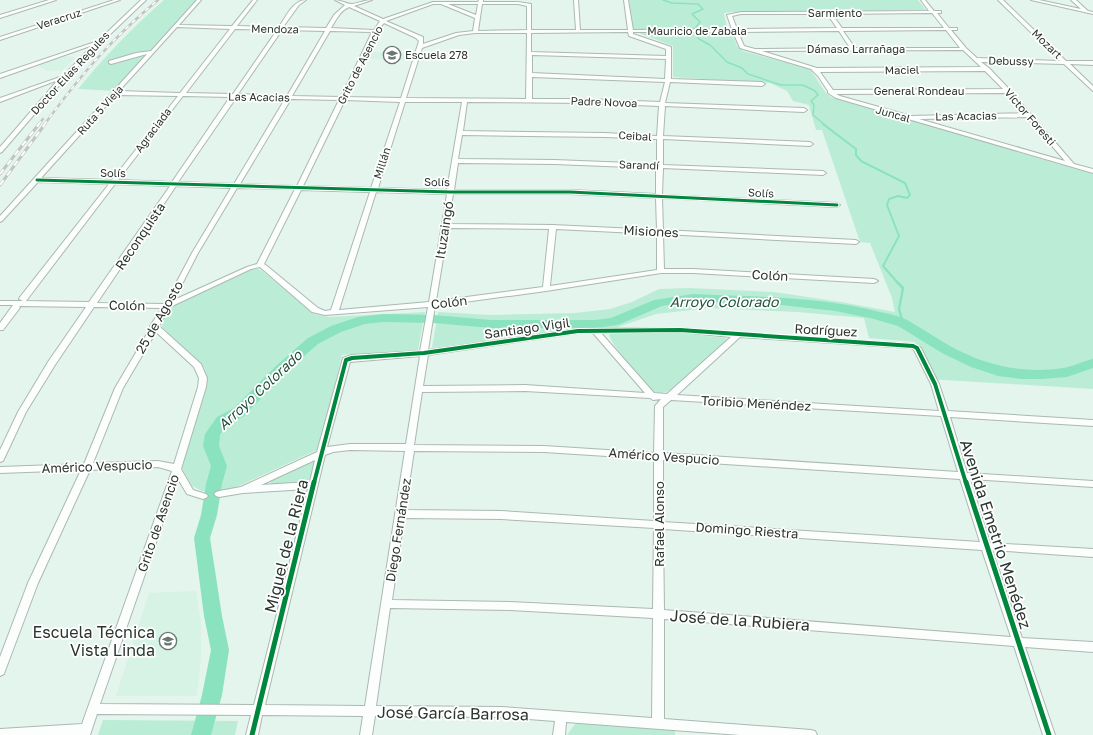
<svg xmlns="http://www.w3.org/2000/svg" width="1093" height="735" font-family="'Golos Text',sans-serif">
  <rect width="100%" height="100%" fill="#e4f5ed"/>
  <g fill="#d6f3e5">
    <path d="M372,52L413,53L410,60L369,59Z"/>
    <path d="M63,56L75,57L62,71H47L37,65Z"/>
    <path d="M196,591L201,623V658L197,696H116L149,593Z"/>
  </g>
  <g fill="#bbedd6">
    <path d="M164,0H197L116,91L78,89C104,57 132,28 164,0Z"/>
    <path d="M629,0H918L926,10L732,12L724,13L727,28L637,30L633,28Z"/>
    <path d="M639,33H732L737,46L743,51L810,69L826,93L831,97L1093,174V389L927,379L915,342L869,338L864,318L797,312L709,308L656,314L615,328L567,330L432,348L438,312L491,315L575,313L610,309L632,302L659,289L690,288L774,292L841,302L895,312L892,298L870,243L860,242L822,130H816L809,105L793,101L787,91L770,83L673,77V46Z"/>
    <path d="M257,269L261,270L314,314L329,317L425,312L418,350L342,355L319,449L230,490L202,491L192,486L181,466L207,385V376L204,367L162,327V321L172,306L251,270Z"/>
    <path d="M612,333H680L725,338L728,341L669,391C660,394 653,393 646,387L614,345L609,335Z"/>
    <path d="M312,462L315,463L311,478L309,480L270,485L271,481Z"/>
    <path d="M103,720L238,721L235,735H98Z"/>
    <path d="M583,722L675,729V735H567L575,724Z"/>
  </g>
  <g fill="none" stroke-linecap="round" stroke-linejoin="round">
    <g stroke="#8ae3be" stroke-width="1.5">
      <path d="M663,0L672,3L698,4L703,9L692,14L700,22L696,27L697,30"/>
      <path d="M697,32L696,34L699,39L710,45L727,62L742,68L748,74L781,85H803L815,91L818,95L811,101L814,105L813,115L825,125"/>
    </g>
    <path stroke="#8ae3be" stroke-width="2" d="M823,124L856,149V155L861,161L905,183L910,195L907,198L898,196L889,199L887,205L899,236L883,266L898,283"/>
    <path stroke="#8ae3be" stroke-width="2.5" d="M897,282L903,288L899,309L903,323"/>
    <path fill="#8ae3be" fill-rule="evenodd" d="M693,294C755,297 819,296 880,312C889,314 901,316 909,321C923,329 936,338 950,346C987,366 1022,374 1064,368C1074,366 1083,361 1093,359V368L1067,377L1042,379H1021L998,376L971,367L942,353L898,326L874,319L835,311L772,304L693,302L676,304L662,306L618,325L595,328H491L434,323L383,322L365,324L341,332L318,344L287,371L244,416L227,425L220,435L219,446L227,466L222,484L217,515L210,538L222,616L229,650L222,695L211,735H191L202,695L211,650L204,616L194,538L201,515L206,484L211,466L203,446L205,434L217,417L234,408L277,365L308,338L331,326L358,317L383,314L434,315L491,320H595L611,318L654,300Z"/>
    <defs>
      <g id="minor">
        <path d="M49,0H56L0,18V15Z"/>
        <path d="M114,0H120L0,40V37Z"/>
        <path d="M141,0H146L101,43L56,89L2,152L0,153V147L58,80L0,102V98L63,76L93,45L0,78V74L98,41Z"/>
        <path d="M197,0H201L179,25L232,26L253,0H257L237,26L279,27C286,17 293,0 306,0L299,5L283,27L326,28L334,15L345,5L335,0C341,0 346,4 352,4C359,3 365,0 372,0L354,6L383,19L433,2H478L479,0H483V2H518L531,4V30H576L574,0H578L580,30H628L624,0H628L633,30L732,29L727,15L741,12L929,11L921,0H925L934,11H941V13H937L949,28H957V30H951L966,48L977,58L1060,61L998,0H1003L1066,61H1093V65L1070,64L1093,86V91L1064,64L981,62L989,68L1010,90L1074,164L1093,169V173L836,98L828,93V91L818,76L811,69L740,48L733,32H633V34L671,47V79L762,82L765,84L762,86L670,82L665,103L804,108L807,110L804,112L665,106L663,136L810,142L813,144L810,146L663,139V165L823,171L826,173L823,175L663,168L662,195L837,203L840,205L837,207L662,198L663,230L856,240L859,242L856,244L663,234L664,269H693L874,279L878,281L874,283L693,273H661L546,291L435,306L428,350L578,329L636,328H680L738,333L913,344L921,348L939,384L948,411L1093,420V426L950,417L967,473L1093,481V487L970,479L990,543L1093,549V557L992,550L1022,638L1093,642V652L1025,647L1055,735H1043L1014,646L664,619V719L811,730L815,731L817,735H740L566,722L565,735H553L555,721L502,717L375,716L372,735H360L363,716L262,715L258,735H246L251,715L97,714L90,735H0V729L82,724L172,471L158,467L90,470L38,583L5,671L4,674L0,676V657L28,583L81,470L0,473V467L84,464L115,388L151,327L150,326L162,308L94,307L55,365L26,412L4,459L3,461L0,462V450L18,412L48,362L86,307L19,306L20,307L19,309L3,330H0V323L13,305H0V301H23L19,299L20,297L109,184L38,182L2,221L0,222V216L147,54L111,64L109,63V61L136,53L151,51ZM433,4H441L475,18L473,31L456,33L423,44V37L386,21ZM448,4H478L476,15ZM482,4H518L527,6V30L478,31ZM349,7L380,21L374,30L331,28C336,20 340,11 349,7ZM932,13L944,28H842L832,14ZM741,14H827L837,28L737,29L732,16ZM384,23L416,38L419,41L401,98L346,97L377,31ZM177,27L230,29L180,93L119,91ZM235,29L277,30L233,94L186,93ZM282,30L325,31L287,96L238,94ZM946,30L960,48H855L843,31ZM330,31L372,32L341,97L292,96ZM839,31L850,48L755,49L744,46L738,32ZM628,32L629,36L666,49V56L531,52V33ZM475,33H527L526,99L406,98L422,48L459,35ZM963,50L981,67L817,68L762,51ZM532,55L666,59L665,79L532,73ZM985,71L1003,89L833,90L820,72ZM532,77L665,82L660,102L587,99H532ZM1006,93L1024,113L911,116L840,96L836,94ZM116,95L178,96L112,180L41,178ZM183,96L230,97L172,182L118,180ZM236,98L285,99L234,184L178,182ZM291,99L339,100L297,186L240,184ZM345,100L400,102L371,188L303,186ZM405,102H462L447,190L378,188ZM467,102L587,103L659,106L657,136L605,133L463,131ZM1027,117L1065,161L919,119ZM462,135L605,137L657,139V164L554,160L458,159ZM458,163L554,164L656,168V194L570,190H454ZM115,184L170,186L89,302L23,301H26ZM176,186L231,188L192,253L165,304L97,303ZM237,188L295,189L257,264L247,267L174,300L198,253ZM301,190L370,192L331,310L325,311L318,308L267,266L264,264ZM376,192L447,194L429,302L339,310ZM453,194H570L656,198L657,230L553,225L448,224ZM448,228L549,229L543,287L436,301ZM556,229L657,234V270L550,286ZM260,267L312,312L325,315L428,307L420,351L352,355L343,358L317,452L241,487L219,491L216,492L214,494L216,496L219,497L243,493L308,489L254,705L100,704L178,479L187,494L203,499L206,498L208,496L206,494L193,490L181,469L206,387L207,378L201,364L159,326L170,307L251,269ZM156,332L194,367L199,378L198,387L174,464L158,461L93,463L123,388ZM680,332L731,337L667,394L654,393L601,333ZM578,333H593L645,393L525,385L423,386L428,355ZM740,337L911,348L914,350L931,384L939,411L677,395ZM420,356L406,444H350L327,447L350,362ZM525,391L650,398L653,400L661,399L655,406L654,453L544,446L414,445L422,392ZM671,400L941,416L958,472L663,453V407ZM350,450L405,451L365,706L265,705L325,455L333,452ZM414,451L544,452L654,459V521L501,511L405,510ZM315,460L310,482L261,485ZM663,460L960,479L980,542L663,522ZM404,518L501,519L654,528L653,609L510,602L392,600ZM663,529L982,550L1011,637L664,610ZM390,608L510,610L653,618L652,718L502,707L376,706Z"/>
        <path d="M1031,0H1039L1081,9L1071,0H1076L1088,11L1093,12V14Z"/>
      </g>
    </defs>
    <use href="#minor" stroke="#acb8b2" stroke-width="2"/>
    <use href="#minor" fill="#fbfefc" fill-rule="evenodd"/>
    <defs>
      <g id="rail-far1">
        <path d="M38,125L43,119"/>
        <path d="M44,125C80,76 111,39 158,0"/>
      </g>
      <g id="rail">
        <path d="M0,174L39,124"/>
        <path d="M0,185L45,124"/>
      </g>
    </defs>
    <use href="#rail-far1" stroke="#c1c5c3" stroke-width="2.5"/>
    <use href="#rail" stroke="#c1c5c3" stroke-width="3"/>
    <use href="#rail-far1" stroke="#fff" stroke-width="1.5" stroke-dasharray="4.5" stroke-linecap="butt"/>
    <use href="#rail" stroke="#fff" stroke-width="2" stroke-dasharray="6" stroke-linecap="butt"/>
    <defs>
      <path id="cycleway-far2" d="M37,180L450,192H570L837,205"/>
      <path id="cycleway-far1" d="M314,483L346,360L352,358L424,353L578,331L680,330L913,346L917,348L935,384L966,483"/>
      <g id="cycleway">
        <path d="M966,482L1049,735"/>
        <path d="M252,735L314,482"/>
      </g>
    </defs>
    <use href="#cycleway-far2" stroke="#fff" stroke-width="5"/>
    <use href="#cycleway-far1" stroke="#fff" stroke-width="6"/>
    <use href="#cycleway" stroke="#fff" stroke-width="8"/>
    <use href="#cycleway-far2" stroke="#00873e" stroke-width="3"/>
    <use href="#cycleway-far1" stroke="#00873e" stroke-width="4"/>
    <use href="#cycleway" stroke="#00873e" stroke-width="5"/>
  </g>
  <defs>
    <symbol id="school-ring" viewBox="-11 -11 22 22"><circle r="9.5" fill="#fff" stroke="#6b7872" stroke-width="1.5"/><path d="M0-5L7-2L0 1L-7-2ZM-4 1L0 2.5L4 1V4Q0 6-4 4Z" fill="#6b7872"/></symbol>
  </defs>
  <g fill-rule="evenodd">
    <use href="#school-ring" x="382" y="45" width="20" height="20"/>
    <use href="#school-ring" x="158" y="631" width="20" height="20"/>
  </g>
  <g text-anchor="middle" stroke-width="3.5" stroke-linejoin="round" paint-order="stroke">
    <g font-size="11" fill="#2a352f" stroke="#fff">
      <text x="835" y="17">Sarmiento</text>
      <text transform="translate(59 19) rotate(-18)" y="4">Veracruz</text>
      <text transform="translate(275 29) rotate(1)" y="4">Mendoza</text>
      <text x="697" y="35">Mauricio de Zabala</text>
      <text transform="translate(1047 44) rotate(44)" y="4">Mozart</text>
      <text x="856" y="53">Dámaso Larrañaga</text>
      <text transform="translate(1011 61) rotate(1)" y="4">Debussy</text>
      <text transform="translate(360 65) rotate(-63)" y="4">Grito de Asencio</text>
      <text transform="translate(902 70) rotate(-1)" y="4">Maciel</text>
      <text transform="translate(70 73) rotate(-47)" y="4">Doctor Elías Regules</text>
      <text x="919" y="95">General Rondeau</text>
      <text transform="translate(259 97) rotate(1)" y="4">Las Acacias</text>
      <text transform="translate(604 102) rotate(2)" y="4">Padre Novoa</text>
      <text transform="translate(100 110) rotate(-48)" y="4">Ruta 5 Vieja</text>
      <text transform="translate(893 114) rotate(16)" y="4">Juncal</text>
      <text transform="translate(966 116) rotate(-1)" y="4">Las Acacias</text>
      <text transform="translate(1030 117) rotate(49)" y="4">Víctor Foresti</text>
      <text transform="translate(153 130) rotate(-53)" y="4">Agraciada</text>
      <text transform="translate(635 136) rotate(3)" y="4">Ceibal</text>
      <text transform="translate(382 163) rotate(-72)" y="4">Millán</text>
      <text transform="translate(639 165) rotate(2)" y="4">Sarandí</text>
      <text transform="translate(113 173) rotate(1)" y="4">Solís</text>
      <text transform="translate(437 182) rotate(1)" y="4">Solís</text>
      <text transform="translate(761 193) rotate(3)" y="4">Solís</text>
    </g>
    <g font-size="11" fill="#2a352f" stroke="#fff" text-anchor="start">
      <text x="405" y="59">Escuela 278</text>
    </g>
    <g font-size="13" fill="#2a352f" stroke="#fff">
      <text transform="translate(444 230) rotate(-81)" y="5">Ituzaingó</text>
      <text transform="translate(651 231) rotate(3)" y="5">Misiones</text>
      <text transform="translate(140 236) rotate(-56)" y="5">Reconquista</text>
      <text transform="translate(770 275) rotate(3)" y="5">Colón</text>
      <text transform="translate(449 302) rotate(-7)" y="5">Colón</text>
      <text transform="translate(127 305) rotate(1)" y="5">Colón</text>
      <text transform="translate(159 317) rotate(-60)" y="5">25 de Agosto</text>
      <text transform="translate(527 328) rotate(-8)" y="5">Santiago Vigil</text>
      <text transform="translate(826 330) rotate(3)" y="5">Rodríguez</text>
      <text transform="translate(756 403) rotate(3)" y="5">Toribio Menéndez</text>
      <text transform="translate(664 456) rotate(4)" y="5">Américo Vespucio</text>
      <text transform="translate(97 466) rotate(-2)" y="5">Américo Vespucio</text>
      <text transform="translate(158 523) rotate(-71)" y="5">Grito de Asencio</text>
      <text transform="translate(659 524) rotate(-90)" y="5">Rafael Alonso</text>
      <text transform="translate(398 530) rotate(-81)" y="5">Diego Fernández</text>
      <text transform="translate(747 530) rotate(4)" y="5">Domingo Riestra</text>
    </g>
    <g font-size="14" font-style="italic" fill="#21523e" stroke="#fff">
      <text x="724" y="307">Arroyo Colorado</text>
      <text transform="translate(260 390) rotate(-43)" y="5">Arroyo Colorado</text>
    </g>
    <g font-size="16" fill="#2a352f" stroke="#fff">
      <text transform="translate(996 534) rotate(72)" y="6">Avenida Emetrio Menédez</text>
      <text transform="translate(286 546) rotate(-76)" y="6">Miguel de la Riera</text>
      <text transform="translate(740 620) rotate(4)" y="6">José de la Rubiera</text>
      <text transform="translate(453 713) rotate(1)" y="6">José García Barrosa</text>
    </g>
    <g font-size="16" fill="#2a352f" stroke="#fff" text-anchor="end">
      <text x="155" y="638">Escuela Técnica<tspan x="155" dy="18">Vista Linda</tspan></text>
    </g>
  </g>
</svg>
